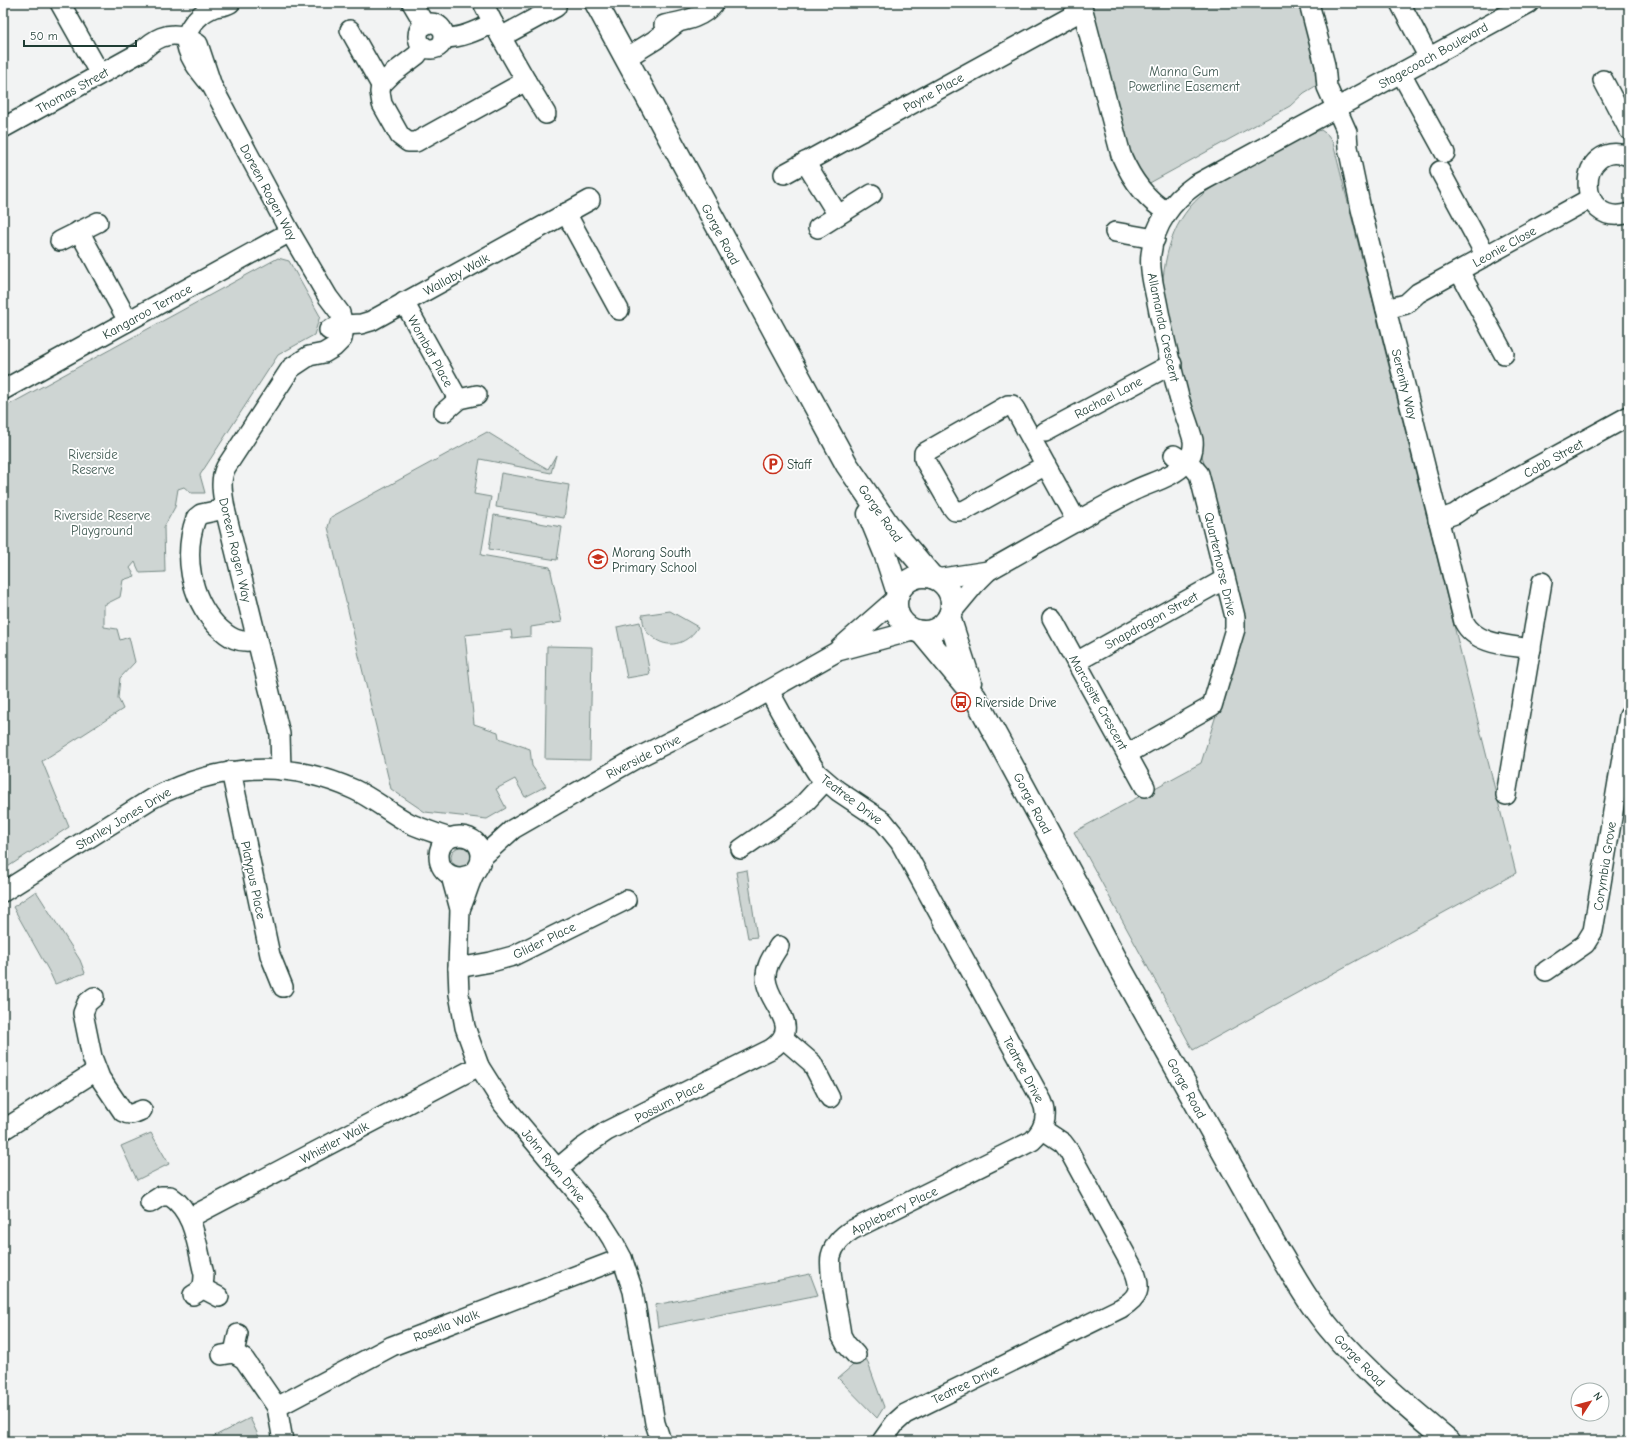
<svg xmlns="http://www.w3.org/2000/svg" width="1632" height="1444" font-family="'Comic Neue',sans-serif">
  <rect width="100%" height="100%" fill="#f2f3f3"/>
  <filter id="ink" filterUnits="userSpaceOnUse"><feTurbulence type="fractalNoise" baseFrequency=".025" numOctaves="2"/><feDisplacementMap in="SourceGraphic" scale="8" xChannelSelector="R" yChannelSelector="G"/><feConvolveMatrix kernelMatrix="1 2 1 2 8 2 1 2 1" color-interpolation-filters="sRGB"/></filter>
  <g filter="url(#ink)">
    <g fill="#ced5d3" stroke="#768984">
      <path d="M1089,3H1301L1319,84L1304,93L1290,106L1146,185L1131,158Z"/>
      <path d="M1321,130L1328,135L1333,143L1516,873L1193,1050L1074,832L1201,763L1244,626L1162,293C1164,251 1175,211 1213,187C1223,181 1234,175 1245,169C1266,157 1288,145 1309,134Z"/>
      <path d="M278,258L289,261L320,316L314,335L278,355L200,475L205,493H191L184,487L178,489L175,507L164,527L165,572L140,573L135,562L130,568L135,576L123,580L120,597L104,605V627L117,629L120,640L129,637L135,662L120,678L118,698L123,709L42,761L69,827L3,870V408Z"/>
      <path d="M487,432L513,448V449L548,469L556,455L551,473L480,459L474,494L491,497L481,555L550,567L562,622L531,627V636L512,638L511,630L465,635L474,724L498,732L499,738L530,749L532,766L546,786L525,797L515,779L496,789L506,808L487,819L425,812L391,789L328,527L331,517Z"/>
      <path d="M501,473L569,485L564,518L496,507Z"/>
      <path d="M494,515L562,527L557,560L489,549Z"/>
      <path d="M670,611L698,627C689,642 671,650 655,639C652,636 647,634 646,630C643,626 643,619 642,615Z"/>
      <path d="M640,622L650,674L627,678L617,627Z"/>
      <path d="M547,646L592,647L590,760L545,759Z"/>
      <circle cx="461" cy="857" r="10"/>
      <path d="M747,870L757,937L748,938L736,872Z"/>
      <path d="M36,891L80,960L85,973L55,984L50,973L13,907Z"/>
      <path d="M151,1133L169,1164L137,1180L121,1146Z"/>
      <path d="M810,1274L818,1295L658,1327L655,1305Z"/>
      <path d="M865,1355L884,1407L877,1418L838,1378Z"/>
      <path d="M250,1418L259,1437L253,1441H205Z"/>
    </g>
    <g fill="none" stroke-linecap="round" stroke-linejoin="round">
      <defs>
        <g id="minor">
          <path d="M60,3L100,74"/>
          <path d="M412,3L425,25"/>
          <path d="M483,3L493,23"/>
          <path d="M1081,3L1121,155C1131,178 1145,199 1167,212"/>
          <path d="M1309,3L1325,65L1327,87L1347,132L1348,147L1361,209L1464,622C1476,645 1508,645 1531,649"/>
          <path d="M1400,3L1429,58"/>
          <circle cx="431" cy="36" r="13"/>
          <path d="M664,25C683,21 702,19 714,3"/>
          <path d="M350,30L381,85"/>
          <path d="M501,37L556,7"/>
          <path d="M423,46L417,55L392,74L381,85L380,92L382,104L400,136L408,142H416L526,81L493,23C478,30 462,38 445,38"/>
          <path d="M626,58L655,40L677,23"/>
          <path d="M1401,73L1445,153"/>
          <path d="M1603,80L1629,130"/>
          <path d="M526,81L546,114"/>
          <path d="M212,86C201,73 185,55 186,37L198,44L212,86L290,232L328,297L340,313L344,328L342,339L334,347L324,353L309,356L291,368L226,467C219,480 223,495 225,509L280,734L281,770"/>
          <path d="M3,128L141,52C154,39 167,31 186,37C190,24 201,12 215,7C220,6 225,6 230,3"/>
          <path d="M1629,156C1574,138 1575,230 1629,213"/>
          <path d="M805,162L838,215"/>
          <path d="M1440,171L1486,256"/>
          <path d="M784,174L1083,10"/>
          <path d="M566,213L619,310"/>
          <path d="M818,228L872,194"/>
          <path d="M79,231L128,321"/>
          <path d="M1115,232L1155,239"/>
          <path d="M60,241L98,222"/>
          <path d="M1459,271L1504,354"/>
          <path d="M404,302L458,399"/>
          <path d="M1386,309L1406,304L1418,293L1591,198"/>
          <path d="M329,330L343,325L361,324L371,321L590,200"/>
          <path d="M3,390L290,232"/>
          <path d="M444,412L459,399L477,395"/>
          <path d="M1045,432L1172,364"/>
          <path d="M1046,465L965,510L959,511H955L951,506L924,459V453L1008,405H1012L1015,409L1077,522"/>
          <path d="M225,509L201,514L196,518C183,554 190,597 216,625C229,638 239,644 257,640"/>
          <path d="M1438,520L1455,514L1476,500L1629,416"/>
          <path d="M936,579L988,571"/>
          <path d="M950,614L975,584L988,571C1036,544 1084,516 1133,491C1151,482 1172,478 1186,463C1192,456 1194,449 1193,440C1189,425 1183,411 1179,397C1171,366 1163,334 1157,302C1154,287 1149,270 1151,254C1154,225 1172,201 1195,185L1529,3"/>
          <path d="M1052,618L1145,787"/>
          <path d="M840,648L897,598"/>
          <path d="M1076,662L1225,579"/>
          <path d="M769,691L796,740L817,773L838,791L883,821L900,842L1042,1101C1049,1116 1044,1130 1032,1141L852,1230C842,1236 834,1244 831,1256C828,1271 839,1318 841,1335L846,1344L856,1355"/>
          <path d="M1127,754L1212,706L1235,629V617L1199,474L1193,467L1174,455"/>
          <path d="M231,771L270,955L283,987"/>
          <path d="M1506,795L1542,582"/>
          <path d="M741,849L800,808L825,781"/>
          <path d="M481,858L513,829L635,759L743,705L838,651L916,630"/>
          <path d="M451,876L460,909L458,968L459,994L465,1027L479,1066L503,1104L600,1220L612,1239L622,1258L633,1291L655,1423L661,1441"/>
          <path d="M3,892L151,799C218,764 285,758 355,790C374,799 390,813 409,823C422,829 436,833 449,838"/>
          <path d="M460,909C466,897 469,882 475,872C478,867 481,864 481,858C483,830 439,828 439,856C439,876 460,882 475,872"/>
          <path d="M458,968L491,962L513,956L626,900"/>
          <path d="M1546,971L1585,944L1593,931L1629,716"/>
          <path d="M94,997L87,1003L83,1013L92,1057L100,1078L123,1112C130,1116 135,1113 142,1110"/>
          <path d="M783,1038L812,1063L830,1098"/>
          <path d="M3,1130L96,1071"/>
          <path d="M557,1169L582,1148L607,1131L771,1049C805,1026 768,1006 766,979C765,966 773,956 779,946"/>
          <path d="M150,1203L161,1196H170C195,1212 197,1247 204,1274C204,1284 203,1290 193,1295"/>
          <path d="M189,1218L479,1066"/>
          <path d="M202,1288L219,1297"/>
          <path d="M234,1353L238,1334"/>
          <path d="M222,1355L234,1353L244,1359L277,1407L392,1346L622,1258"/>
          <path d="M277,1407L283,1441"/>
          <path d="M882,1441L895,1423L905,1414L1121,1308C1139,1297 1142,1289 1134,1270L1069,1151L1063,1143L1042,1129"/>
        </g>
        <g id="major">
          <path d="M596,3L847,465L889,526L932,577"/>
          <path d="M869,514L885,553L898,593"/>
          <circle cx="924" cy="604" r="28"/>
          <path d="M949,617L970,682"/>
          <path d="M921,632L975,697L1080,891L1122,971L1274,1243C1287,1265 1299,1287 1314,1308C1351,1360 1401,1401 1449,1441"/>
        </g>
      </defs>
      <use href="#minor" stroke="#1f3d34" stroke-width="22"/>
      <use href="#major" stroke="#1f3d34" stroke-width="25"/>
      <use href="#minor" stroke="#fff" stroke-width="19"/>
      <use href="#major" stroke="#fff" stroke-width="22"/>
    </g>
  </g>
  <defs>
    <symbol id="parking-ring" viewBox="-11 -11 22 22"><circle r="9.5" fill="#fff" stroke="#c8321e" stroke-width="1.5"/><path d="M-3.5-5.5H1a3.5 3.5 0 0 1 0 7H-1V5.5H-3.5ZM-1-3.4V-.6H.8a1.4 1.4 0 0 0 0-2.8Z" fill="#c8321e"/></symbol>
    <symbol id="school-ring" viewBox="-11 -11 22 22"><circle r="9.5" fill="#fff" stroke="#c8321e" stroke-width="1.5"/><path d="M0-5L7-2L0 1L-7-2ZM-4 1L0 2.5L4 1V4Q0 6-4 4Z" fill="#c8321e"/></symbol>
    <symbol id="bus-ring" viewBox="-11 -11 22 22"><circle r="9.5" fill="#fff" stroke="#c8321e" stroke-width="1.5"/><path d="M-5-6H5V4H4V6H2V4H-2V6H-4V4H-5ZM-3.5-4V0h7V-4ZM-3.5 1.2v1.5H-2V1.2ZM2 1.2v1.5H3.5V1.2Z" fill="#c8321e"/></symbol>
  </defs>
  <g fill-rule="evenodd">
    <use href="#parking-ring" x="762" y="453" width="22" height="22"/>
    <use href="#school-ring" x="587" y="548" width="22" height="22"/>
    <use href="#bus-ring" x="950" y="691" width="22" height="22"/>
  </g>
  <g text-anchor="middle" stroke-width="3.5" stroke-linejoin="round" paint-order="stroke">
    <g font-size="13" fill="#1f3d34" stroke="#fff">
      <text transform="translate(1433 55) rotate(-29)" y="5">Stagecoach Boulevard</text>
      <text transform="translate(72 90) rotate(-29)" y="5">Thomas Street</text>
      <text transform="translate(933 92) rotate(-29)" y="5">Payne Place</text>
      <text transform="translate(269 192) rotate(62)" y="5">Doreen Rogen Way</text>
      <text transform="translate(721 234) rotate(62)" y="5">Gorge Road</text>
      <text transform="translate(1504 246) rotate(-29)" y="5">Leonie Close</text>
      <text transform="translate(456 274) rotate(-29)" y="5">Wallaby Walk</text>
      <text transform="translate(147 311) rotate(-29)" y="5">Kangaroo Terrace</text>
      <text transform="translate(1164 327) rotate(78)" y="5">Allamanda Crescent</text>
      <text transform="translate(431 351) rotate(61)" y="5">Wombat Place</text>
      <text transform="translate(1405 384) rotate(76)" y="5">Serenity Way</text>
      <text transform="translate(1108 397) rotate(-28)" y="5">Rachael Lane</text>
      <text transform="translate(1553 458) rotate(-29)" y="5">Cobb Street</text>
      <text transform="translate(881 513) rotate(55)" y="5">Gorge Road</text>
      <text transform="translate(236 550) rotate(77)" y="5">Doreen Rogen Way</text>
      <text transform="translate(1221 564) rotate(77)" y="5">Quarterhorse Drive</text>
      <text transform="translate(1151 620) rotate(-29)" y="5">Snapdragon Street</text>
      <text transform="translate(1099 702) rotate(61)" y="5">Marcasite Crescent</text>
      <text transform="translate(643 756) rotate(-27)" y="5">Riverside Drive</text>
      <text transform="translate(852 799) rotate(37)" y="5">Teatree Drive</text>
      <text transform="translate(1033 803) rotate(62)" y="5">Gorge Road</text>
      <text transform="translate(123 818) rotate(-31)" y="5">Stanley Jones Drive</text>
      <text transform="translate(1604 866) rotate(-81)" y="5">Corymbia Grove</text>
      <text transform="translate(254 880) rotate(78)" y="5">Platypus Place</text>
      <text transform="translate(544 940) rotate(-26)" y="5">Glider Place</text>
      <text transform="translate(1024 1069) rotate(62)" y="5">Teatree Drive</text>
      <text transform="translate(1187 1088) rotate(61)" y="5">Gorge Road</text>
      <text transform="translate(669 1101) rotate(-27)" y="5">Possum Place</text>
      <text transform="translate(334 1142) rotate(-28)" y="5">Whistler Walk</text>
      <text transform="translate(554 1165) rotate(50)" y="5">John Ryan Drive</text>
      <text transform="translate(894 1210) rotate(-26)" y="5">Appleberry Place</text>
      <text transform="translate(446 1325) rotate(-21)" y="5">Rosella Walk</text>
      <text transform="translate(1360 1360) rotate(46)" y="5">Gorge Road</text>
      <text transform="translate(965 1384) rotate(-26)" y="5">Teatree Drive</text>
    </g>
    <g font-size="13" fill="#425b54" stroke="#fff">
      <text x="1184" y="76">Manna Gum<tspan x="1184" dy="15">Powerline Easement</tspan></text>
      <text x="93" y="459">Riverside<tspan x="93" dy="15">Reserve</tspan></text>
      <text x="102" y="520">Riverside Reserve<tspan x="102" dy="15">Playground</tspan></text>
    </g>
    <g font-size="13" fill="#1f3d34" stroke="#fff" text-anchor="start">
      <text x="787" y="469">Staff</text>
      <text x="612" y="557">Morang South<tspan x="612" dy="15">Primary School</tspan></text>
      <text x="975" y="707">Riverside Drive</text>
    </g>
  </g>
  <rect width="1632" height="1444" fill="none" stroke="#fff" stroke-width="16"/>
  <rect x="8" y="8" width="1616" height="1428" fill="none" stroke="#1f3d34" stroke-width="1.5" filter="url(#ink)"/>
  <g transform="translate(1590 1402) rotate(54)"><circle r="19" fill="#ffffff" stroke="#a5b1ae"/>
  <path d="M0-3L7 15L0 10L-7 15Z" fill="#c8321e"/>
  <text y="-6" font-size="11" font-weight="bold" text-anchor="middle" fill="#1f3d34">N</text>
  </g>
  <path d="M24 40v6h112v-6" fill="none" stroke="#1f3d34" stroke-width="2"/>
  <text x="30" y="40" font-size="12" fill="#1f3d34" stroke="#ffffff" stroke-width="3" paint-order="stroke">50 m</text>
</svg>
